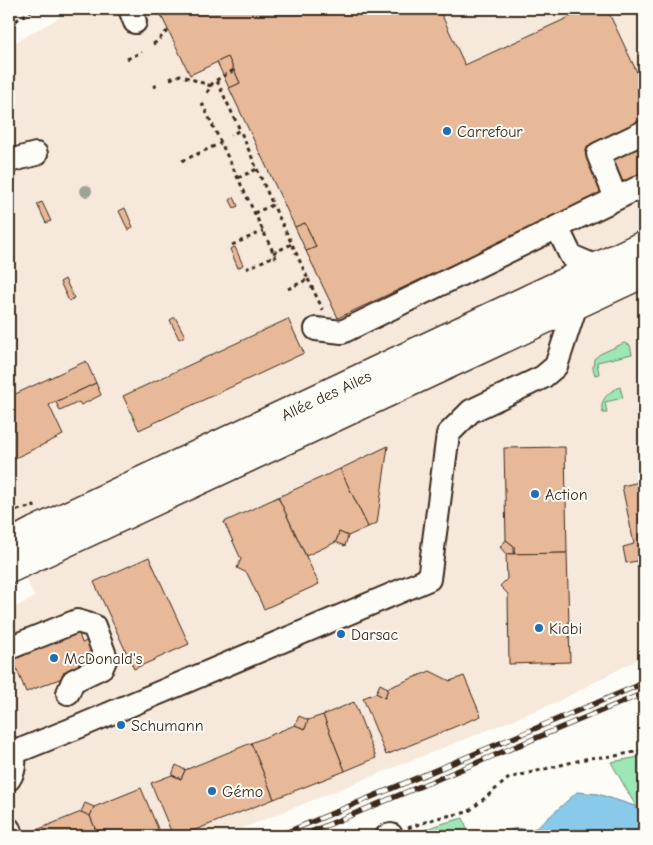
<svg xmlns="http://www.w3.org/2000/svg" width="653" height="845" font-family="'Comic Neue',sans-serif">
  <rect width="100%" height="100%" fill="#fdfcf7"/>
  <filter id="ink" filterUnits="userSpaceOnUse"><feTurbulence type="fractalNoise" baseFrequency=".02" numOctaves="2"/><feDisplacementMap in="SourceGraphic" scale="10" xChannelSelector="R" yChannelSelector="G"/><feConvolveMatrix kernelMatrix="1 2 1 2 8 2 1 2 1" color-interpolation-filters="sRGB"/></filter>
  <g filter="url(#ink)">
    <path fill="#f6e8da" d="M75,9H644V656L557,702L223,836H9V614L16,607L35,597L9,545V46Z"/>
    <g fill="#9de6b5" stroke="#6c886a">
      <path d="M624,343L630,345L632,354L597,362L599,374L595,375L593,368L594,359L600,354Z"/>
      <path d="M620,387L623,398L605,402L607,413H603C598,400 610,391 620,387Z"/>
      <path d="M644,756V821L611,762Z"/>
      <path d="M463,818L470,836H408L437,825Z"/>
    </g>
    <path fill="#89c9ea" stroke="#6a8998" d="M577,792L598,794L635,806C645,822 648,821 635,836H492L516,828L529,830L538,827Z"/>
    <g fill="#e7b998" stroke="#3b2a1e">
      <path d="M158,9H439L465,65L587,9H607L644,87V175L338,318L306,251L316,247L305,223L295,227L229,88L240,83L228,57L190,75Z"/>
      <path d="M228,57L240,83L229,88L217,62Z"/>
      <path d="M234,197L238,206L234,208L230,200Z"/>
      <path d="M42,202L51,221L46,223L37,204Z"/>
      <path d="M125,208L133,227L128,230L119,211Z"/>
      <path d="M305,223L316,247L306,251L295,227Z"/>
      <path d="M235,247L243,265L238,268L230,249Z"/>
      <path d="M65,279L74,298L69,301L60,282Z"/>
      <path d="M175,317L185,336L179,339L170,320Z"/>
      <path d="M288,319L304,353L139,430L123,396Z"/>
      <path d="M86,361L96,383L49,405L63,435L9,461V397Z"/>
      <path d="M96,383L101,395L81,405L79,402L60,411L56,402Z"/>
      <path d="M388,446L377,523L368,527L340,469Z"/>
      <path d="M565,447L567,553L514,554V546L506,540L504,448Z"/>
      <path d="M340,469L368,527L348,536L339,532L336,542L306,556L278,497Z"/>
      <path d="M644,481V597L637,561L626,563L623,547L634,544L622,486Z"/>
      <path d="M278,497L319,584L264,609L247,573L237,568L241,559L224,522Z"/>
      <path d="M339,532L348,536L345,546L336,542Z"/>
      <path d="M506,540L514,546V554H506L500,547Z"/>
      <path d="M567,553L570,662L509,664L508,594L500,586L507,579L506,554Z"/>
      <path d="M149,557L189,644L134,669L94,582Z"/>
      <path d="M77,627L82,643L92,639L96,649L87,653L93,666L26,692L13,660L25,655L22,649Z"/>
      <path d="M430,671L450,681L464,676L481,716L386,755L363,698L376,693L385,698L388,688Z"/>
      <path d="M380,684L388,688L385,698L376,693Z"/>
      <path d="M354,702L376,758L345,771L323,715Z"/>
      <path d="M323,715L345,771L274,799L251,743L295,725L305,729L308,720Z"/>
      <path d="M299,716L308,720L305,729L295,725Z"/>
      <path d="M251,743L274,799L180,836H173L151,783L172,775L181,779L185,770Z"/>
      <path d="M176,765L185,770L181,779L172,775Z"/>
      <path d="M141,788L161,836H98L90,816L94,807Z"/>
      <path d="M85,803L94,807L90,816L81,812Z"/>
      <path d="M81,812L90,816L98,836H36L34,831Z"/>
    </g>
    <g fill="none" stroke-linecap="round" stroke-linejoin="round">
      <defs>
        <g id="minor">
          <path d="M130,9L135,22"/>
          <path d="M9,161L36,154"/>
          <path d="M616,198L598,154L644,132"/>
          <path d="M557,227L571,256L597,267"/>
          <path d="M316,329L342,332L644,185"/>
          <path d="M9,648L77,621L94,626L106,658L102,667L73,681L68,693"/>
          <path d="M9,747C16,757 16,768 9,779"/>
          <path d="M13,753L78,727L429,579L448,434L471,411L543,377L556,366L576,305"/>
          <path d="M9,829L12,836"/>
          <path d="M387,836L391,835"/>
        </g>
        <g id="major">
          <path d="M9,545L35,531L644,245"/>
          <path d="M9,569L644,273"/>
        </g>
      </defs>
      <use href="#minor" stroke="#3b2a1e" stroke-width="26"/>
      <use href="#major" stroke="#3b2a1e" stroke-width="31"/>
      <g stroke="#3b2a1e" stroke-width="3" stroke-dasharray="4 4" stroke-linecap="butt">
        <path d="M9,25L34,9"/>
        <path d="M153,44C160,41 162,34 168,31"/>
        <path d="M127,59L142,52"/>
        <path d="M170,79L180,75L211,86"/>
        <path d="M217,81L240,130L231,135"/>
        <path d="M153,87L158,85"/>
        <path d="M207,93L213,82L234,70"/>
        <path d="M202,103L277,260"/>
        <path d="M182,161L221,143"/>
        <path d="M238,178L257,169L240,130"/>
        <path d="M254,213L273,205L257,169"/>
        <path d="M232,245L263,231"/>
        <path d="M273,253L292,244L273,205"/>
        <path d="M246,269L274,256"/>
        <path d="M308,279L323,310"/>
        <path d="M288,289L308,279L292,244"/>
        <path d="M9,512L34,506V508"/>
        <path d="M408,828L437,818L468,812L509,778L589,758L615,756L644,750"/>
      </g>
      <use href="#minor" stroke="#fdfcf7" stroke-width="22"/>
      <use href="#major" stroke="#fdfcf7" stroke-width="28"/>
      <defs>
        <g id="rail">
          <path d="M278,836L644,683"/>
          <path d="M301,836L644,693"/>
        </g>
      </defs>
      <use href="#rail" stroke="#3b2a1e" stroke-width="5.5"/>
      <use href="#rail" stroke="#fdfcf7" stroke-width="4" stroke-dasharray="11" stroke-linecap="butt"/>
    </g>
    <circle fill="#a0a295" cx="86" cy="191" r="6"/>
  </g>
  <g fill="#1f6fb2" stroke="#fdfcf7" stroke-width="2">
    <circle cx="447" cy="131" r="5"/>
    <circle cx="535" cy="494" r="5"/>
    <circle cx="539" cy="628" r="5"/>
    <circle cx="341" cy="634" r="5"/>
    <circle cx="54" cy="658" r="5"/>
    <circle cx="121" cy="725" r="5"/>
    <circle cx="212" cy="791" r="5"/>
  </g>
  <g text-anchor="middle" stroke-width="4" stroke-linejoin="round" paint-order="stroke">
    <g font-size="16" fill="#3b2a1e" stroke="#fdfcf7" text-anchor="start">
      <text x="457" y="137">Carrefour</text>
      <text x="545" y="500">Action</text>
      <text x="549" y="634">Kiabi</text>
      <text x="351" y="640">Darsac</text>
      <text x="64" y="664">McDonald's</text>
      <text x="131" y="731">Schumann</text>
      <text x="222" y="797">Gémo</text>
    </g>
    <g font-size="16" fill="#3b2a1e" stroke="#fdfcf7">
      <text transform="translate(326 395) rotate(-25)" y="6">Allée des Ailes</text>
    </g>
  </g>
  <rect width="653" height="845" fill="none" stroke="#fdfcf7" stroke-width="30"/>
  <rect x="15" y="15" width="623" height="815" fill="none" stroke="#3b2a1e" stroke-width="2" filter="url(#ink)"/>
</svg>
